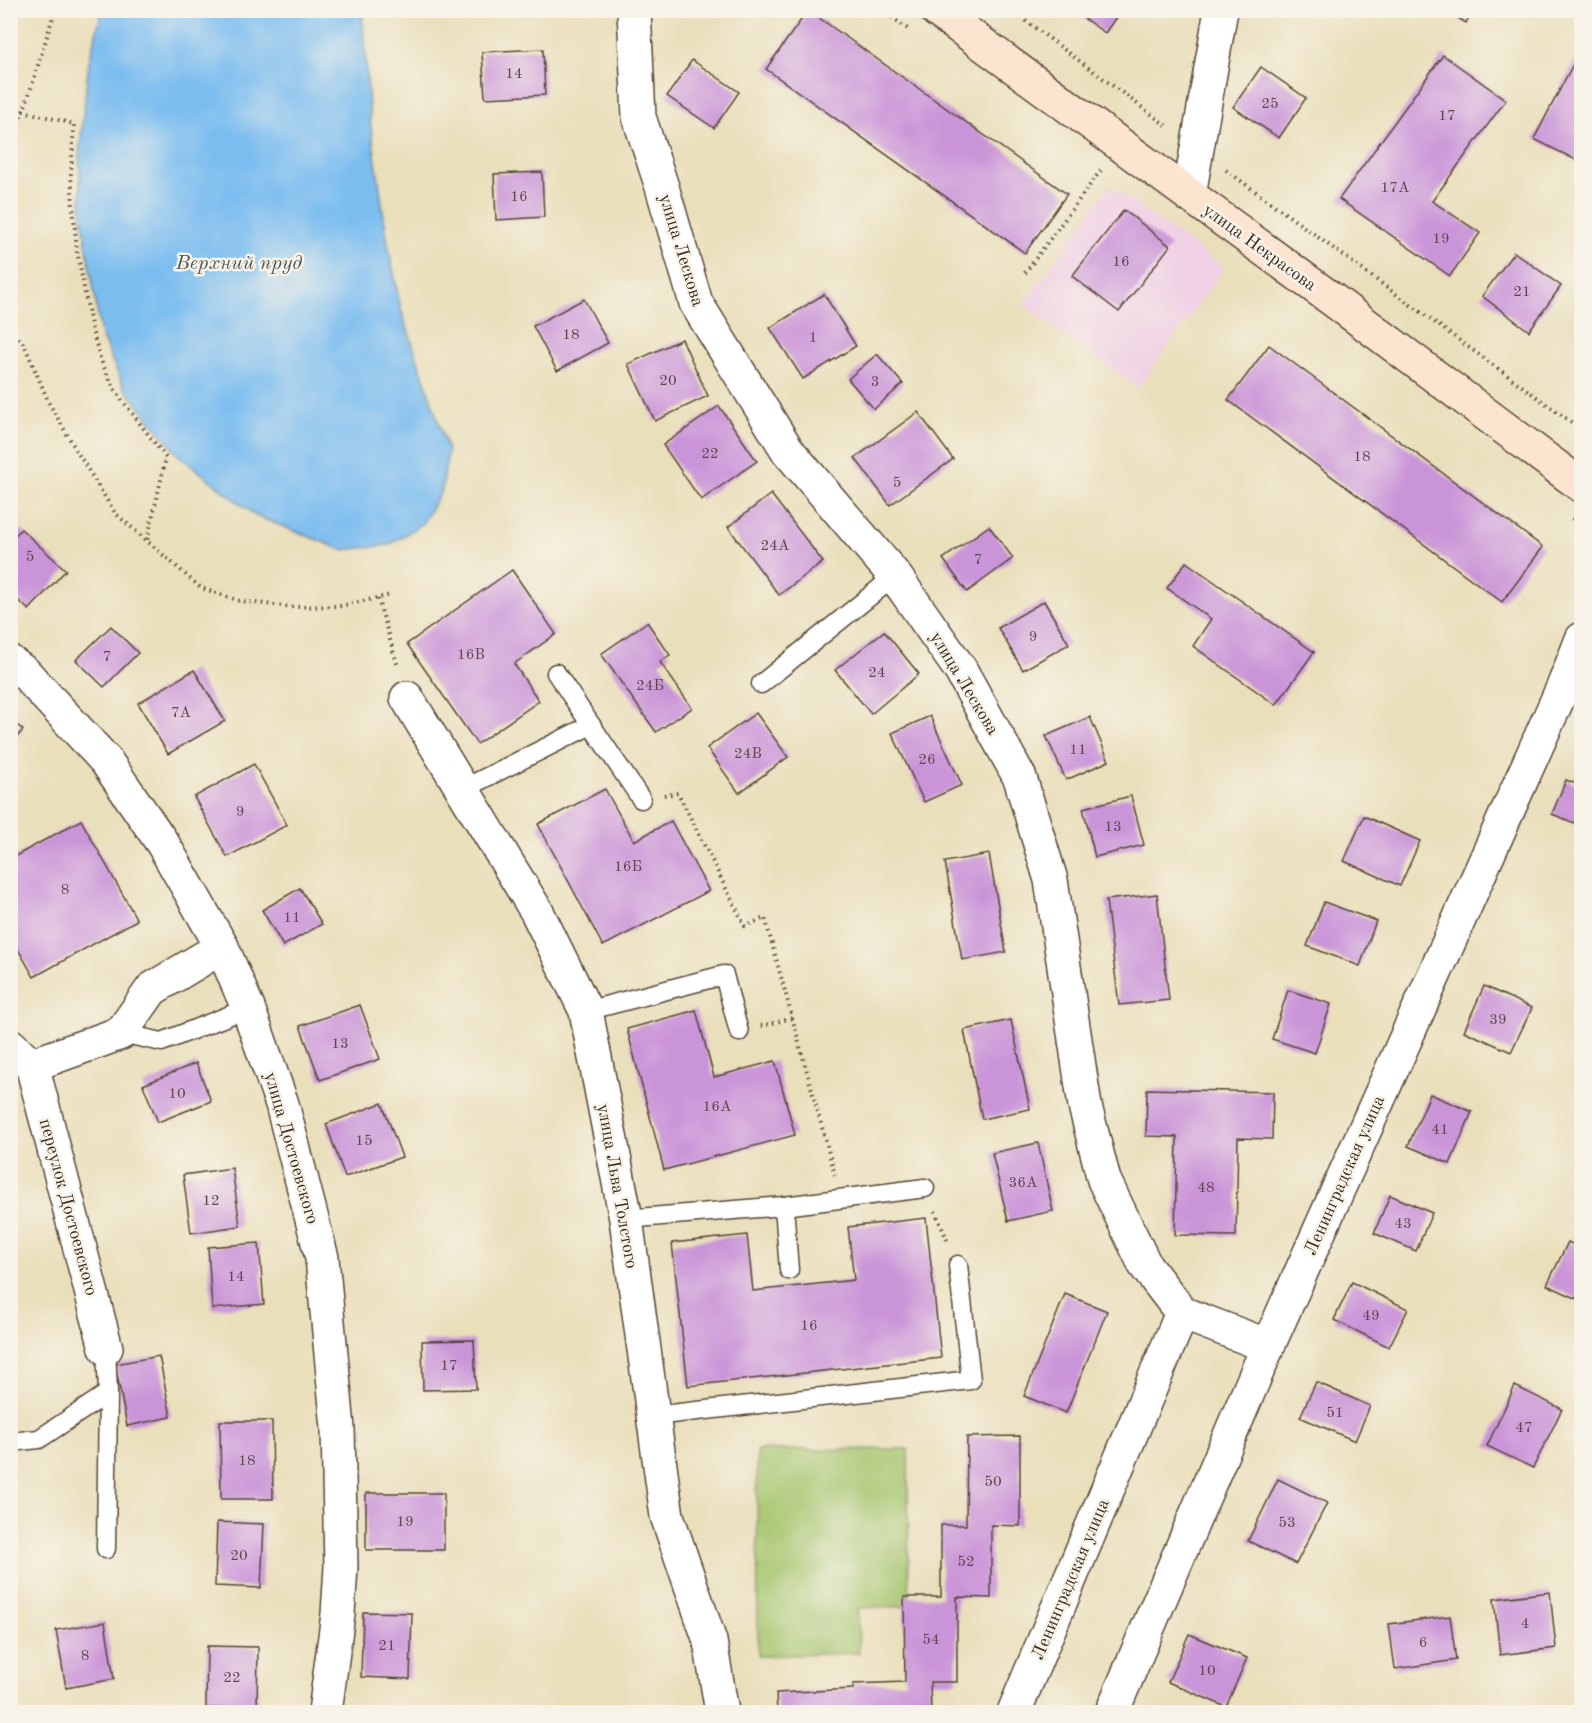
<svg xmlns="http://www.w3.org/2000/svg" width="1592" height="1723" font-family="'Old Standard TT',serif">
  <rect width="100%" height="100%" fill="#f7f3e8"/>
  <filter id="ink" filterUnits="userSpaceOnUse"><feTurbulence type="fractalNoise" baseFrequency=".0167" numOctaves="2"/><feDisplacementMap in="SourceGraphic" scale="12" xChannelSelector="R" yChannelSelector="G"/><feConvolveMatrix kernelMatrix="1 2 1 2 8 2 1 2 1" color-interpolation-filters="sRGB"/></filter>
  <filter id="wash" filterUnits="userSpaceOnUse"><feTurbulence type="fractalNoise" baseFrequency=".008" numOctaves="4" result="noise"/><feDisplacementMap in="SourceGraphic" scale="24" xChannelSelector="R" yChannelSelector="G"/><feGaussianBlur stdDeviation="1.35" result="paint"/><feColorMatrix in="noise" values="0 0 0 0 0 0 0 0 0 0 0 0 0 0 0 0 0 1.4 0 .05"/><feComposite in="paint" operator="in"/></filter>
  <g filter="url(#wash)">
    <rect width="100%" height="100%" fill="#eadfbb"/>
    <path fill="#f0d0e4" d="M1110,185L1224,268L1138,388L1023,305Z"/>
    <path fill="#a7c66f" stroke="#717846" stroke-width="1.5" d="M908,1449L909,1606L858,1608L859,1653L758,1656L757,1450Z"/>
    <path fill="#7bbdf0" stroke="#5b7487" stroke-width="1.5" d="M102,10L362,11L370,120L388,245L401,310L448,450L442,490L422,524L389,545L343,550L256,516L178,455L124,387L101,335L82,218L79,154L89,61Z"/>
    <g id="blocks">
      <g fill="#ca95d8">
        <path d="M808,10L1067,194L1025,253L766,69Z"/>
        <path d="M1072,10H1121L1105,33Z"/>
        <path d="M1445,10H1473L1466,23Z"/>
        <path d="M1582,47V163L1534,139Z"/>
        <path d="M543,49L545,95L485,98L482,52Z"/>
        <path d="M1443,55L1506,100L1432,201L1480,233L1450,276L1339,199Z"/>
        <path d="M692,60L739,92L714,128L667,96Z"/>
        <path d="M1261,67L1306,98L1279,138L1233,107Z"/>
        <path d="M542,172L544,217L496,220L494,174Z"/>
        <path d="M1124,210L1170,246L1119,312L1072,276Z"/>
        <path d="M1514,252L1561,286L1529,331L1482,296Z"/>
        <path d="M824,294L856,346L803,379L770,328Z"/>
        <path d="M584,299L608,343L557,371L533,326Z"/>
        <path d="M682,339L708,396L655,421L628,364Z"/>
        <path d="M1269,345L1543,547L1502,602L1228,400Z"/>
        <path d="M877,354L903,384L874,409L848,379Z"/>
        <path d="M719,406L757,461L701,500L663,445Z"/>
        <path d="M918,412L953,459L890,505L855,458Z"/>
        <path d="M771,494L823,562L779,595L728,527Z"/>
        <path d="M989,526L1013,558L967,592L943,559Z"/>
        <path d="M21,529L66,570L29,610L10,593V541Z"/>
        <path d="M1186,562L1314,652L1276,705L1193,646L1211,619L1167,588Z"/>
        <path d="M512,570L556,634L514,664L539,701L477,744L407,644Z"/>
        <path d="M1044,601L1069,644L1023,670L998,628Z"/>
        <path d="M647,622L670,655L660,662L692,708L656,732L601,654Z"/>
        <path d="M111,626L138,653L104,687L76,660Z"/>
        <path d="M884,631L919,674L871,714L835,670Z"/>
        <path d="M194,670L225,721L168,754L138,703Z"/>
        <path d="M756,713L788,757L739,793L707,748Z"/>
        <path d="M930,716L962,785L924,802L892,733Z"/>
        <path d="M1090,717L1109,761L1066,780L1046,736Z"/>
        <path d="M10,719L23,730L10,744Z"/>
        <path d="M254,764L287,825L227,857L194,797Z"/>
        <path d="M1566,780L1582,786V826L1552,814Z"/>
        <path d="M605,789L634,841L671,821L709,891L603,946L538,824Z"/>
        <path d="M1131,796L1144,845L1095,857L1083,808Z"/>
        <path d="M1364,816L1420,841L1400,886L1344,861Z"/>
        <path d="M81,820L137,920L34,977L10,935V859Z"/>
        <path d="M989,854L1006,952L962,960L945,862Z"/>
        <path d="M300,888L322,924L283,946L262,910Z"/>
        <path d="M1157,894L1169,1000L1119,1005L1106,900Z"/>
        <path d="M1324,902L1376,921L1360,966L1307,946Z"/>
        <path d="M1484,986L1532,1008L1511,1052L1464,1031Z"/>
        <path d="M1288,990L1331,1004L1315,1053L1272,1039Z"/>
        <path d="M360,1005L380,1059L320,1080L300,1026Z"/>
        <path d="M696,1010L714,1077L775,1061L795,1135L664,1170L627,1029Z"/>
        <path d="M1011,1020L1030,1109L982,1119L964,1030Z"/>
        <path d="M196,1063L211,1101L158,1122L143,1085Z"/>
        <path d="M1147,1089L1273,1092L1272,1139L1238,1138L1236,1236L1175,1235L1177,1137L1146,1136Z"/>
        <path d="M1430,1094L1472,1112L1450,1164L1408,1146Z"/>
        <path d="M382,1103L402,1157L345,1177L326,1124Z"/>
        <path d="M1038,1143L1053,1211L1008,1221L992,1153Z"/>
        <path d="M232,1168L240,1226L191,1233L183,1175Z"/>
        <path d="M1390,1195L1432,1213L1416,1251L1374,1233Z"/>
        <path d="M926,1218L941,1358L688,1386L672,1243L747,1235L753,1291L854,1280L848,1227Z"/>
        <path d="M1568,1242L1582,1248V1301L1547,1285Z"/>
        <path d="M259,1243L264,1304L212,1309L208,1247Z"/>
        <path d="M1352,1282L1408,1309L1389,1347L1334,1320Z"/>
        <path d="M1065,1294L1107,1311L1066,1413L1024,1396Z"/>
        <path d="M474,1340L476,1389L423,1390L422,1341Z"/>
        <path d="M159,1356L171,1417L127,1426L115,1364Z"/>
        <path d="M1316,1382L1370,1406L1355,1441L1300,1417Z"/>
        <path d="M1515,1386L1562,1409L1533,1468L1487,1446Z"/>
        <path d="M220,1421H272L273,1499H221Z"/>
        <path d="M1020,1436V1526L991,1525V1598L957,1597V1682H930L931,1712H777L776,1693L853,1689V1684L905,1682L904,1597H941V1525H966L967,1437Z"/>
        <path d="M1278,1479L1327,1503L1296,1564L1248,1541Z"/>
        <rect x="366" y="1493" width="78" height="57"/>
        <path d="M217,1522L264,1524L261,1588L215,1586Z"/>
        <path d="M1550,1592L1556,1648L1500,1655L1494,1599Z"/>
        <path d="M363,1612L412,1613L410,1679L361,1677Z"/>
        <path d="M1450,1616L1456,1660L1395,1669L1389,1624Z"/>
        <path d="M105,1622L114,1679L66,1688L56,1630Z"/>
        <path d="M1189,1634L1247,1658L1226,1707L1168,1682Z"/>
        <path d="M207,1646L258,1647L257,1709L206,1708Z"/>
      </g>
    </g>
  </g>
  <g filter="url(#ink)">
    <use href="#blocks" fill-opacity="0" stroke="#554536" stroke-width="1.5"/>
    <g fill="none" stroke-linecap="round" stroke-linejoin="round">
      <defs>
        <g id="lane">
          <path d="M556,673L641,799"/>
          <path d="M761,684L895,576"/>
          <path d="M463,789L591,725"/>
          <path d="M586,1011L724,975L739,1032"/>
          <path d="M121,1033L162,1042L248,1008"/>
          <path d="M784,1206L925,1188"/>
          <path d="M626,1219L784,1206L789,1270"/>
          <path d="M653,1416L971,1380L958,1265"/>
          <path d="M10,1442L39,1439L108,1393L106,1348"/>
          <path d="M106,1549L108,1393"/>
        </g>
        <g id="street">
          <path d="M634,10L639,117L662,187L696,303L788,451L895,576L960,669L1020,778L1051,880L1085,1106L1104,1180L1145,1265L1182,1313L1268,1346"/>
          <path d="M1189,195L1221,10"/>
          <path d="M10,662L25,673L106,761L163,844L222,947L248,1008L282,1104L322,1258L338,1428L341,1567L338,1614L325,1712"/>
          <path d="M407,698L537,912L586,1011L626,1219L667,1516L710,1641L722,1712"/>
          <path d="M10,1045L32,1065L121,1033L152,989L222,947"/>
          <path d="M32,1065L106,1348"/>
          <path d="M1014,1712L1182,1313"/>
          <path d="M1112,1712L1268,1346L1564,685L1582,639"/>
        </g>
        <path id="secondary" d="M936,10L1333,300L1582,486"/>
      </defs>
      <use href="#lane" stroke="#554536" stroke-width="21"/>
      <use href="#street" stroke="#554536" stroke-width="36"/>
      <use href="#secondary" stroke="#554536" stroke-width="36"/>
      <g stroke="#554536" stroke-width="4" stroke-dasharray="1.5 4.5" stroke-linecap="butt">
        <path d="M882,10L909,30"/>
        <path d="M1011,10L1167,126"/>
        <path d="M23,111L74,124L71,174L73,207L77,251L92,330L101,361L116,392L166,458L147,541"/>
        <path d="M10,145L28,98L55,10"/>
        <path d="M1226,170L1582,430"/>
        <path d="M1025,273L1101,170"/>
        <path d="M10,329L24,344L49,403L79,455L115,513L201,588L240,601L292,607L340,606L391,595"/>
        <path d="M1572,518L1582,525"/>
        <path d="M378,599L398,667"/>
        <path d="M664,795L678,793L745,926L765,918L835,1175"/>
        <path d="M761,1026L793,1018"/>
        <path d="M935,1211L948,1242"/>
      </g>
      <use href="#lane" stroke="#fff" stroke-width="18"/>
      <use href="#street" stroke="#fff" stroke-width="33"/>
      <use href="#secondary" stroke="#fce5d0" stroke-width="33"/>
    </g>
  </g>
  <g text-anchor="middle" stroke-width="5" stroke-linejoin="round" paint-order="stroke">
    <g font-size="15" fill="#5f454c">
      <text x="514" y="78">14</text>
      <text x="1270" y="108">25</text>
      <text x="1447" y="120">17</text>
      <text x="1395" y="192">17А</text>
      <text x="519" y="201">16</text>
      <text x="1441" y="243">19</text>
      <text x="1121" y="266">16</text>
      <text x="1522" y="296">21</text>
      <text x="571" y="339">18</text>
      <text x="813" y="342">1</text>
      <text x="668" y="385">20</text>
      <text x="875" y="386">3</text>
      <text x="710" y="458">22</text>
      <text x="1362" y="461">18</text>
      <text x="897" y="487">5</text>
      <text x="775" y="550">24А</text>
      <text x="30" y="561">5</text>
      <text x="978" y="564">7</text>
      <text x="1033" y="641">9</text>
      <text x="471" y="659">16В</text>
      <text x="107" y="661">7</text>
      <text x="877" y="677">24</text>
      <text x="650" y="690">24Б</text>
      <text x="181" y="717">7А</text>
      <text x="1078" y="754">11</text>
      <text x="748" y="758">24В</text>
      <text x="927" y="764">26</text>
      <text x="240" y="816">9</text>
      <text x="1113" y="831">13</text>
      <text x="628" y="871">16Б</text>
      <text x="65" y="894">8</text>
      <text x="292" y="922">11</text>
      <text x="1498" y="1024">39</text>
      <text x="340" y="1048">13</text>
      <text x="177" y="1098">10</text>
      <text x="717" y="1111">16А</text>
      <text x="1440" y="1134">41</text>
      <text x="364" y="1145">15</text>
      <text x="1023" y="1187">36А</text>
      <text x="1206" y="1192">48</text>
      <text x="211" y="1205">12</text>
      <text x="1403" y="1228">43</text>
      <text x="236" y="1281">14</text>
      <text x="1371" y="1320">49</text>
      <text x="809" y="1330">16</text>
      <text x="449" y="1370">17</text>
      <text x="1335" y="1417">51</text>
      <text x="1524" y="1432">47</text>
      <text x="247" y="1465">18</text>
      <text x="993" y="1486">50</text>
      <text x="405" y="1526">19</text>
      <text x="1287" y="1527">53</text>
      <text x="239" y="1560">20</text>
      <text x="966" y="1566">52</text>
      <text x="1525" y="1628">4</text>
      <text x="931" y="1644">54</text>
      <text x="1423" y="1647">6</text>
      <text x="387" y="1650">21</text>
      <text x="85" y="1660">8</text>
      <text x="1207" y="1675">10</text>
      <text x="232" y="1682">22</text>
    </g>
    <g font-size="18" fill="#3b2a1e" stroke="#f7f3e8">
      <text transform="translate(1260 247) rotate(36)" y="6">улица Некрасова</text>
      <text transform="translate(682 250) rotate(73)" y="6">улица Лескова</text>
      <text transform="translate(965 683) rotate(59)" y="6">улица Лескова</text>
      <text transform="translate(292 1148) rotate(74)" y="6">улица Достоевского</text>
      <text transform="translate(1344 1175) rotate(-66)" y="6">Ленинградская улица</text>
      <text transform="translate(618 1186) rotate(80)" y="6">улица Льва Толстого</text>
      <text transform="translate(69 1207) rotate(75)" y="6">переулок Достоевского</text>
      <text transform="translate(1070 1579) rotate(-67)" y="6">Ленинградская улица</text>
    </g>
    <g font-size="20" font-style="italic" fill="#4e565d" stroke="#f7f3e8">
      <text x="239" y="269">Верхний пруд</text>
    </g>
  </g>
  <rect width="1592" height="1723" fill="none" stroke="#f7f3e8" stroke-width="36"/>
</svg>
